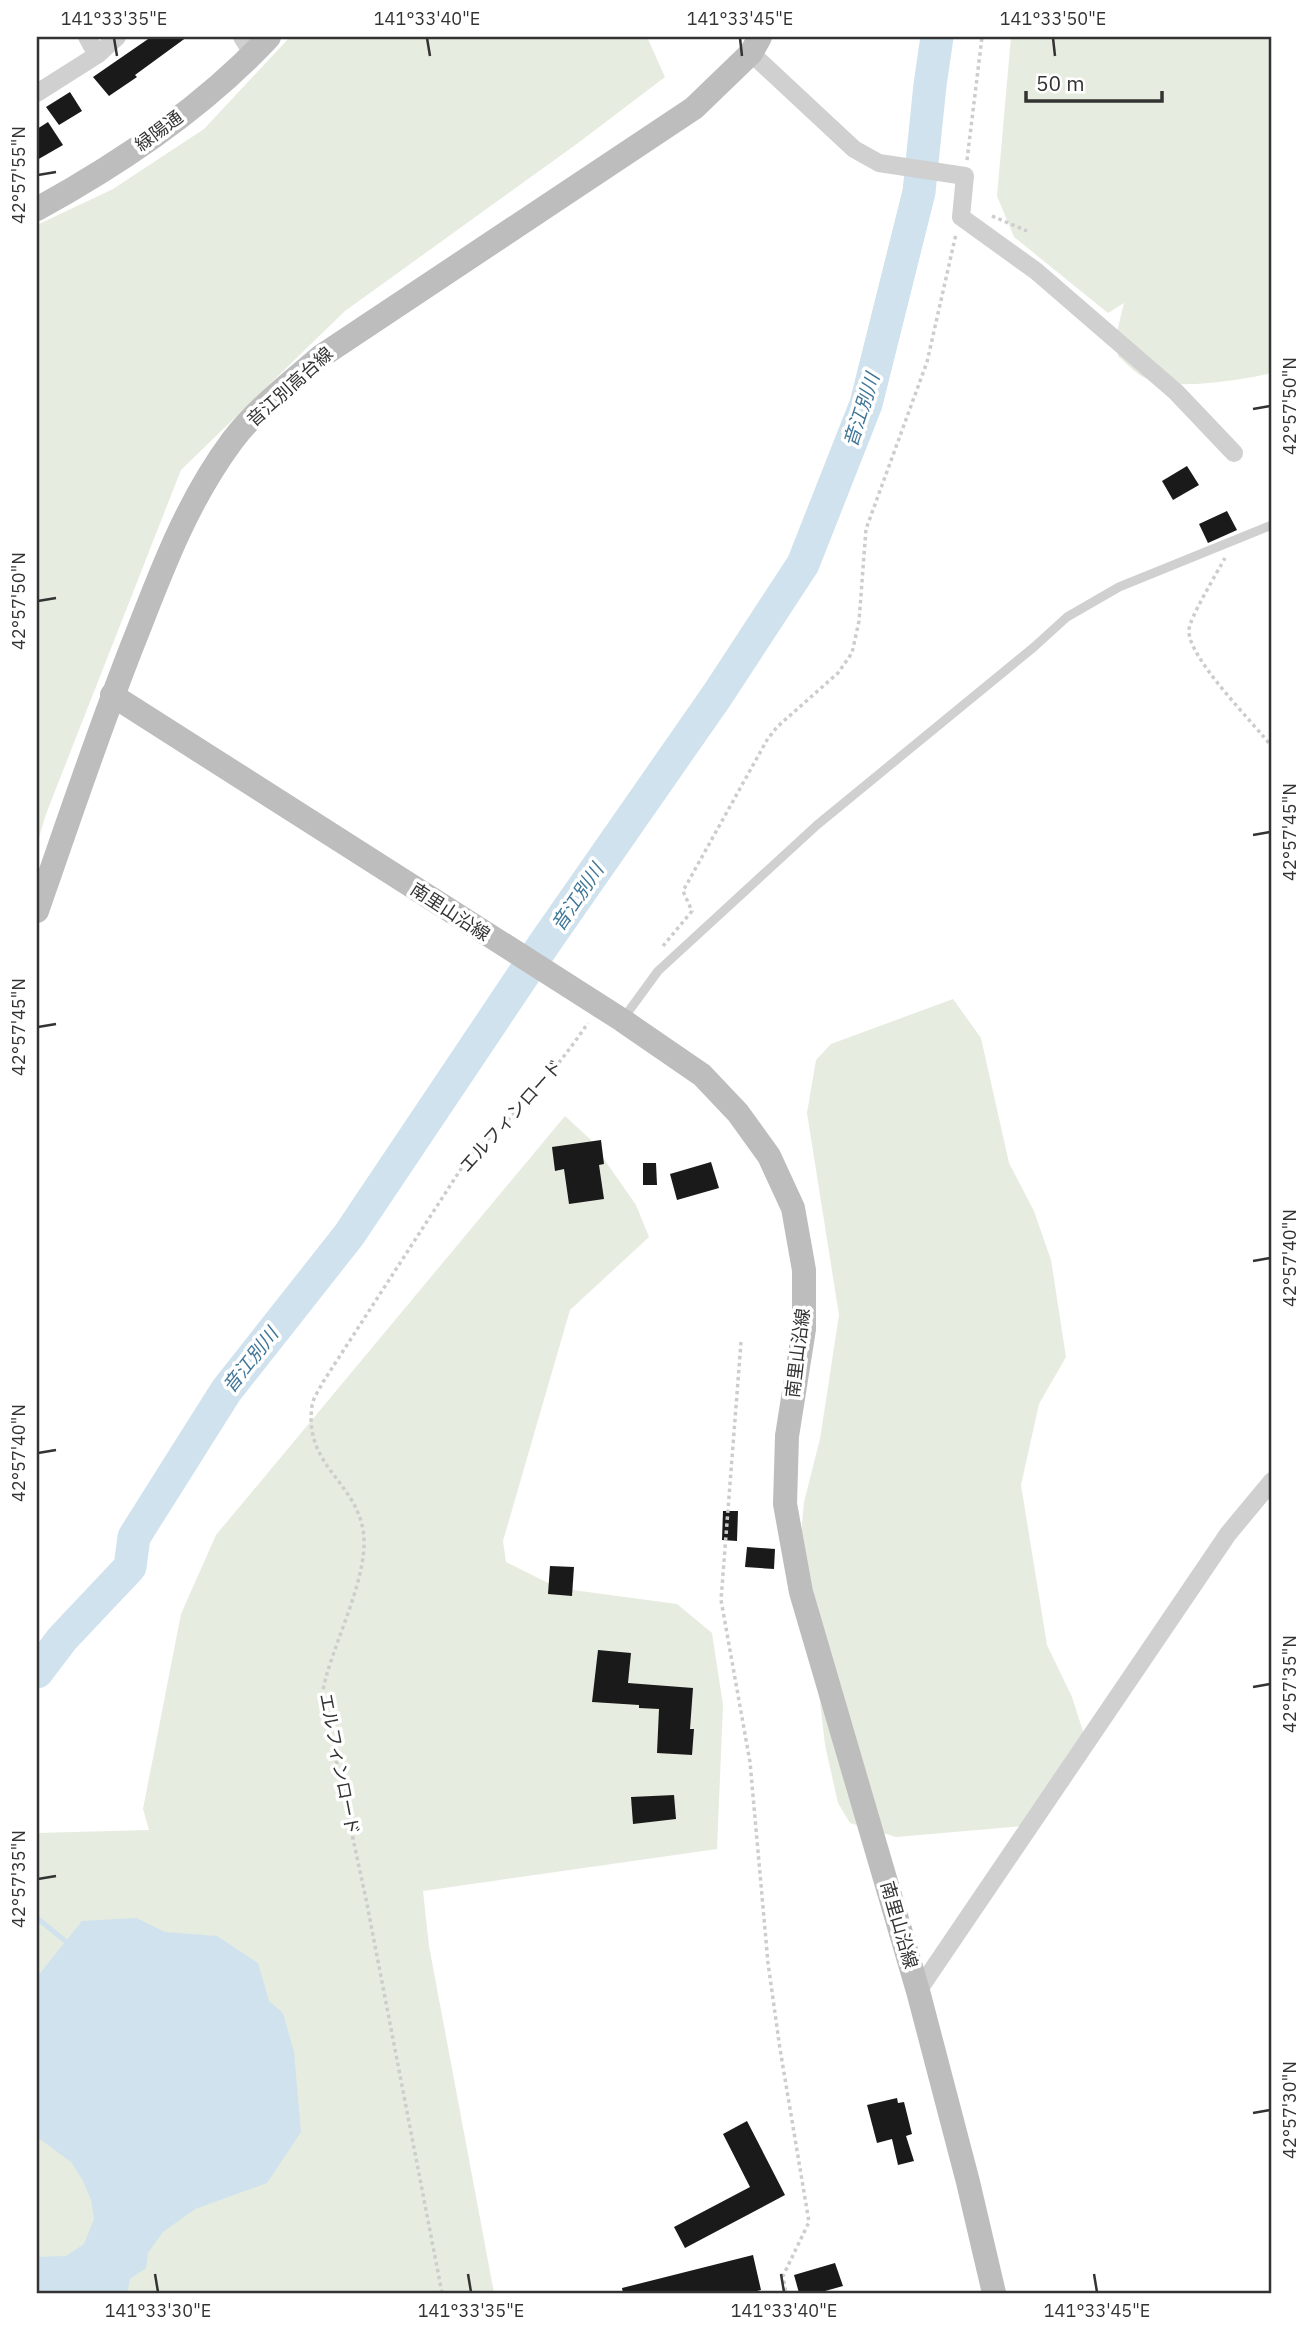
<svg xmlns="http://www.w3.org/2000/svg" width="1309" height="2330" font-family="'IBM Plex Sans','Noto Sans JP',sans-serif">
  <rect width="100%" height="100%" fill="#fff"/>
  <g fill="#e6ecdf">
    <path d="M290,37H647L665,77L578,143L345,311L181,470L46,814L37,844V225L113,189L204,129Z"/>
    <path d="M1011,37H1272V373C1242,380 1170,392 1143,377C1134,372 1126,363 1118,356L1117,332L1124,303L1108,313L1014,237L997,196Z"/>
    <path d="M953,999L981,1038L1009,1163L1034,1211L1051,1260L1066,1357L1039,1404L1021,1485L1047,1645L1072,1697L1089,1750L1023,1826L896,1837L850,1823L838,1803L825,1745L801,1537L804,1502L820,1439L839,1315L807,1113L816,1060L831,1044Z"/>
    <path d="M565,1116L590,1139L636,1205L649,1237L570,1310L503,1541L506,1562L558,1588L677,1604L712,1633L723,1705L717,1849L423,1891L429,1946L494,2293H37V1833L149,1830L143,1809L181,1614L216,1535Z"/>
  </g>
  <path fill="#cfe2ee" d="M136,1918L165,1932L217,1936L258,1963L269,2001L283,2013L294,2052L301,2132L267,2183L195,2209L163,2232L148,2253L146,2268L130,2279L127,2293H37V2257L66,2256L84,2244L94,2219L91,2200L82,2179L71,2162L37,2137V1977L82,1921Z"/>
  <g fill="none" stroke-linecap="round" stroke-linejoin="round">
    <path stroke="#cfe2ee" stroke-width="5" d="M37,1918L69,1944"/>
    <path stroke="#cfe2ee" stroke-width="33" d="M37,1672L62,1639L130,1567L134,1537L226,1391L349,1235L544,944L718,694L803,564L866,404L919,192L930,85L937,37"/>
  </g>
  <g fill="#1a1a1a">
    <path d="M151,37H187L135,75L137,77L109,96L93,77Z"/>
    <path d="M70,92L82,111L59,125L46,107Z"/>
    <path d="M48,122L63,145L37,160V129Z"/>
    <path d="M1187,466L1199,485L1173,500L1162,481Z"/>
    <path d="M1227,511L1237,530L1208,543L1199,524Z"/>
    <path d="M601,1140L604,1164L599,1165L604,1199L569,1204L564,1169L555,1171L552,1147Z"/>
    <path d="M711,1162L719,1188L677,1200L670,1174Z"/>
    <path d="M643,1163H656L657,1185H643Z"/>
    <path d="M723,1511H738L737,1541L722,1540Z"/>
    <path d="M747,1547L775,1549L774,1569L745,1567Z"/>
    <path d="M550,1566L574,1567L572,1596L548,1594Z"/>
    <path d="M598,1650L631,1653L628,1683L693,1688L690,1729H694L692,1755L657,1753L659,1709L639,1708V1705L592,1702Z"/>
    <path d="M674,1795L676,1819L633,1824L631,1797Z"/>
    <path d="M897,2098L898,2103L904,2102L912,2134L906,2136L914,2161L898,2165L892,2139L877,2143L867,2105Z"/>
    <path d="M747,2121L785,2195L685,2248L674,2227L750,2187L723,2134Z"/>
    <path d="M753,2255L761,2290L749,2293H623L622,2288Z"/>
    <path d="M835,2263L843,2286L818,2293H799L794,2275Z"/>
  </g>
  <g fill="none" stroke-linecap="round" stroke-linejoin="round">
    <g stroke="#cdcdcd" stroke-width="3.5" stroke-dasharray="3.5 3.5" stroke-linecap="butt">
      <path d="M967,160L982,37"/>
      <path d="M992,216L1027,231"/>
      <path d="M1225,558C1218,571 1189,619 1189,630C1187,657 1254,723 1272,747"/>
      <path d="M663,946L692,911L683,891L767,740L777,727L838,673L852,653L859,621L866,529L927,362L956,234"/>
      <path d="M741,1342L721,1600L750,1762L768,1963L780,2049L809,2222L783,2276L786,2293"/>
      <path d="M442,2293L366,1899L322,1695C330,1646 374,1571 362,1525C351,1479 304,1463 312,1406C313,1398 319,1390 323,1382L470,1155C515,1116 554,1073 588,1023"/>
    </g>
    <path stroke="#d0d0d0" stroke-width="9" d="M623,1019L658,971L817,825L1034,647L1067,617L1119,587L1272,525"/>
    <g stroke="#d0d0d0" stroke-width="18">
      <path d="M87,37L97,55"/>
      <path d="M242,37L253,54"/>
      <path d="M751,53L854,149L879,163L965,176L961,217L1036,271L1176,392L1234,453"/>
      <path d="M37,93L97,55L117,37"/>
      <path d="M918,1991L1228,1534L1272,1481"/>
    </g>
    <g stroke="#bdbdbd" stroke-width="24">
      <path d="M37,209C121,163 204,107 269,37"/>
      <path d="M112,695L622,1020L702,1075L738,1113L769,1156L793,1208L804,1270V1329L787,1436L785,1504L801,1592L918,1991L968,2182L994,2293"/>
      <path d="M37,911C70,817 101,723 138,631C164,564 189,499 232,441C256,409 290,383 320,357L694,108L751,53L760,37"/>
    </g>
  </g>
  <path fill="none" stroke="#333" stroke-width="2.5" d="M114,38L117,56M427,38L430,56M740,38L742,56M1053,38L1055,56M38,175L56,172M1253,409L1270,406M38,601L56,598M1253,835L1270,832M38,1027L56,1024M1253,1261L1270,1258M38,1453L56,1450M1253,1687L1270,1684M38,1879L56,1876M1253,2113L1270,2110M155,2274L158,2292M468,2274L471,2292M781,2274L784,2292M1094,2274L1097,2292"/>
  <g text-anchor="middle" stroke-width="7" stroke-linejoin="round" paint-order="stroke">
    <g font-size="18" fill="#333" stroke="#fff">
      <text transform="translate(159 131) rotate(-37)" y="6">緑陽通</text>
      <text transform="translate(290 387) rotate(-42)" y="6">音江別高台線</text>
      <text transform="translate(450 912) rotate(33)" y="6">南里山沿線</text>
      <text transform="translate(511 1116) rotate(-48)" y="6">エルフィンロード</text>
      <text transform="translate(798 1353) rotate(-83)" y="6">南里山沿線</text>
      <text transform="translate(339 1764) rotate(79)" y="6">エルフィンロード</text>
      <text transform="translate(899 1925) rotate(74)" y="6">南里山沿線</text>
    </g>
    <g font-size="19" font-style="italic" fill="#3f7597" stroke="#fff">
      <text transform="translate(861 410) rotate(-72)" y="7">音江別川</text>
      <text transform="translate(577 897) rotate(-56)" y="7">音江別川</text>
      <text transform="translate(250 1360) rotate(-52)" y="7">音江別川</text>
    </g>
  </g>
  <rect width="1309" height="2330" fill="none" stroke="#ffffff" stroke-width="77"/>
  <path d="M1026 91v10h136v-10" fill="none" stroke="#333333" stroke-width="3.5"/>
  <text x="1036" y="91" font-size="21" fill="#333333" stroke="#ffffff" stroke-width="5" paint-order="stroke">50 m</text>
  <rect x="38" y="38" width="1232" height="2254" fill="none" stroke="#333" stroke-width="2.5"/>
  <g font-size="18" text-anchor="middle" fill="#333">
    <text x="114" y="25">141°33'35"E</text>
    <text x="427" y="25">141°33'40"E</text>
    <text x="740" y="25">141°33'45"E</text>
    <text x="1053" y="25">141°33'50"E</text>
    <text transform="translate(19 175) rotate(-90)" y="6">42°57'55"N</text>
    <text transform="translate(1290 406) rotate(-90)" y="6">42°57'50"N</text>
    <text transform="translate(19 601) rotate(-90)" y="6">42°57'50"N</text>
    <text transform="translate(1290 832) rotate(-90)" y="6">42°57'45"N</text>
    <text transform="translate(19 1027) rotate(-90)" y="6">42°57'45"N</text>
    <text transform="translate(1290 1258) rotate(-90)" y="6">42°57'40"N</text>
    <text transform="translate(19 1453) rotate(-90)" y="6">42°57'40"N</text>
    <text transform="translate(1290 1684) rotate(-90)" y="6">42°57'35"N</text>
    <text transform="translate(19 1879) rotate(-90)" y="6">42°57'35"N</text>
    <text transform="translate(1290 2110) rotate(-90)" y="6">42°57'30"N</text>
    <text x="158" y="2317">141°33'30"E</text>
    <text x="471" y="2317">141°33'35"E</text>
    <text x="784" y="2317">141°33'40"E</text>
    <text x="1097" y="2317">141°33'45"E</text>
  </g>
</svg>
